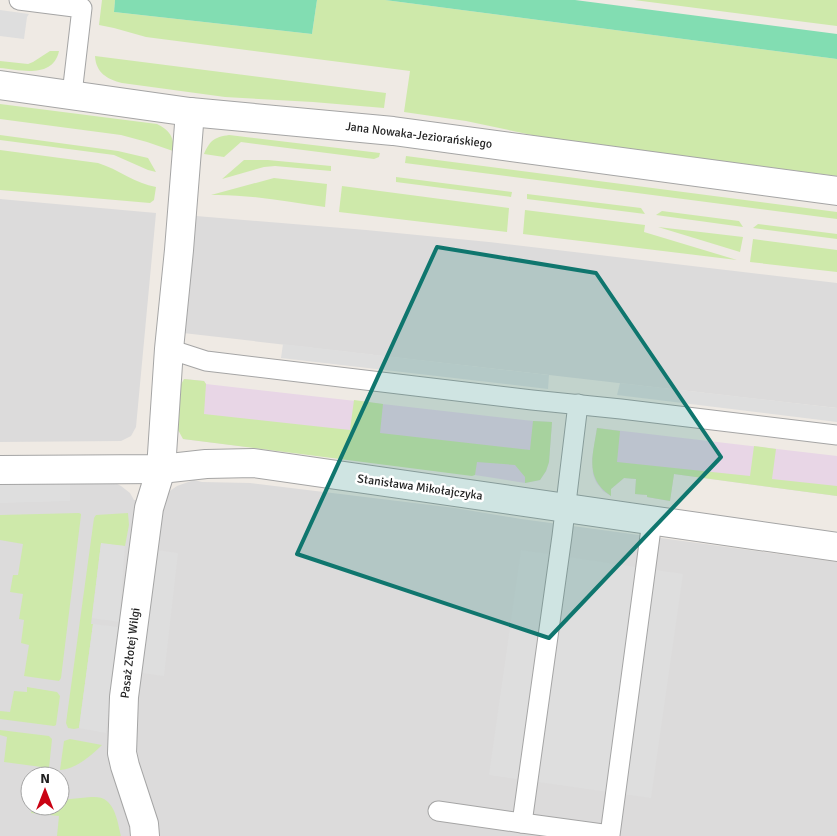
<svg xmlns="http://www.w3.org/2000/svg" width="837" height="836" font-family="Signika,sans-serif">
  <rect width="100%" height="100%" fill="#efeae4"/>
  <g fill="#dcdbdb" fill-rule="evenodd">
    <path d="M0,199L156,213L136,427L131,436L121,441L0,442Z"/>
    <path d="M196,216L366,230L489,242L837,283V408L183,333Z"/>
    <path d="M110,480L121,486L130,493L134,500H163L167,493L177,486L194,480L202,482L250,483L455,508L521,519L837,562V836H0V481ZM30,776H60V806H30Z"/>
  </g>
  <g fill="#e8d6e6">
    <path d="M184,379L204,381L206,384L533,421L552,422L549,462L546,471L540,480L525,483L475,475L183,439Z"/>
    <path d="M597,428L837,456V496L674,474L670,501L647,497V495L635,494L636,479L624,478L611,489V496L603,491L596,482L593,474L592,459Z"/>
  </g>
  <g fill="#cee9aa">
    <path d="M102,0H115L114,12L312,34L317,0H385L837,59V176L551,139L466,121L404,112L410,71L146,37L114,28L99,25Z"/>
    <path d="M634,0H837V26Z"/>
    <path d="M50,51H59C53,79 20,70 0,68V61L28,64L33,62Z"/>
    <path d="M95,56L386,93L384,108L313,102L225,97L122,83C107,79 96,73 95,56Z"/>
    <path d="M0,104L157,124C169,130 175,137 173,151L147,142L121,135L0,119Z"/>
    <path d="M0,135L118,151L148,158L156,172L148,170L114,155L0,140Z"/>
    <path d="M229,135L380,153L379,157L374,159L241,142L224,157L204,154C210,140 215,137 229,135Z"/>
    <path d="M0,150L98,163C118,169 136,184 156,187L154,200L150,203L0,190Z"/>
    <path d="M406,156L837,212V219L405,163Z"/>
    <path d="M244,160H268L331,166V171L275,166L264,167L222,179Z"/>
    <path d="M396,177L512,192L511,197L396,182Z"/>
    <path d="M274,178L327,184L325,207C288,202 249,194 211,195Z"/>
    <path d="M342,186L509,208L507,232L339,212Z"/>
    <path d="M527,194L641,208L645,214L527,199Z"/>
    <path d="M525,210L645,225L644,232L737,260L523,234Z"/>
    <path d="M662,211L739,221L743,227L656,215Z"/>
    <path d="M758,224L837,234V239L753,228Z"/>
    <path d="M658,227L743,237L740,252Z"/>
    <path d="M753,239L837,250V272L750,262Z"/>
    <path d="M184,379L204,381L206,384L204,414L350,430L354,400L383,404L380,433L530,450L533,421L552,422L549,462L546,471L540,480L525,483V477L515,465L477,462L475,475L472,476L183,439L177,428L179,388Z"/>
    <path d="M597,428L620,431L617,462L750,476L754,446L776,449L772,479L837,486V496L674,474L670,501L647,497V495L635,494L636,479L624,478L611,489V496C584,478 593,455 597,428Z"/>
    <path d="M79,513L81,514V515L61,678L59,681L24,676L29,645L21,643L24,620L19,619L23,594L10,592L13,575H18L23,544L0,540V515Z"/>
    <path d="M128,513L129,525L125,546L101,544L91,624H93L79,728L74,729L68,728L66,723L94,518L96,515Z"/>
    <path d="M27,687L57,692L60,696L56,725L54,726L0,719V711L10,712L14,691L27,692Z"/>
    <path d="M0,730L49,736L52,739L49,768L4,762L7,737L0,735Z"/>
    <path d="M70,739L102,745C91,756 76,769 60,770L64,741Z"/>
    <path d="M91,797C95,797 100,797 104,799C116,806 118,824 121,836H57L59,816L31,813L33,806H60V800Z"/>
  </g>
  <g fill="#82ddb2">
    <path d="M115,0H317L312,34L114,12Z"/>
    <path d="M385,0H575L837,34V59Z"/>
  </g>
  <g fill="#dedede">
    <path d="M0,10L29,14L27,17L24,39L0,36Z"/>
    <path d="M283,344L549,375L548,389L281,358Z"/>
    <path d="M620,383L837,408V422L617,395Z"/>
    <path d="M70,480V501L0,503V481Z"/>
    <path d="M101,543L125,546L119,622L92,618Z"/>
    <path d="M156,550L178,553L164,676L142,673Z"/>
    <path d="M521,550L683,574L651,798L489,775Z"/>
    <path d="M93,624L118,627L106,733L79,728Z"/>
  </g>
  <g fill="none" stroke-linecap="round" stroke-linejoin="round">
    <defs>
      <g id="service">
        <path d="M19,0L82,8L72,94"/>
        <path d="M169,349L206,361L532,400L621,409L837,435"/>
        <path d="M438,811L522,823L562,536L578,404"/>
        <path d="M522,823L610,835L652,521"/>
      </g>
      <g id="minor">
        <path d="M0,470L161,469L206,464L254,463L837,547"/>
        <path d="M145,836L144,824L125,766L122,753L124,697L149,508L161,469L169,349L179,250L190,112"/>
      </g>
      <path id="tertiary" d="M0,85L190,112L393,131L837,191"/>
    </defs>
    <use href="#service" stroke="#a5a5a5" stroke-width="21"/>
    <use href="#minor" stroke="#a5a5a5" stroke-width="30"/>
    <use href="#tertiary" stroke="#a5a5a5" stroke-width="30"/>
    <use href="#service" stroke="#fff" stroke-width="19"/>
    <use href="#minor" stroke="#fff" stroke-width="28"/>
    <use href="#tertiary" stroke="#fff" stroke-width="28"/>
  </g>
  <path fill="#0f766e" fill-opacity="0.2" stroke="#0f766e" stroke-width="4" stroke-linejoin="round" d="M437,247L596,273L721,457L549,638L297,554Z"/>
  <g text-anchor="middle" stroke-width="5" stroke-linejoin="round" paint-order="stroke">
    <g font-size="12" fill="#1e1e1e" stroke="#fff">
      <text transform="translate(419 135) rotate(7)" y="4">Jana Nowaka-Jeziorańskiego</text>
      <text transform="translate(420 487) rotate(8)" y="4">Stanisława Mikołajczyka</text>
      <text transform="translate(130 653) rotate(-83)" y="4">Pasaż Złotej Wilgi</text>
    </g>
  </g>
  <g transform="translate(45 791)"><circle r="24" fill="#ffffff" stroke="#a5a5a5"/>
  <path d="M0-4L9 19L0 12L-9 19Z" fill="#ca0213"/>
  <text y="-8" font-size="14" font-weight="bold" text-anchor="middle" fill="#1e1e1e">N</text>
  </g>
</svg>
